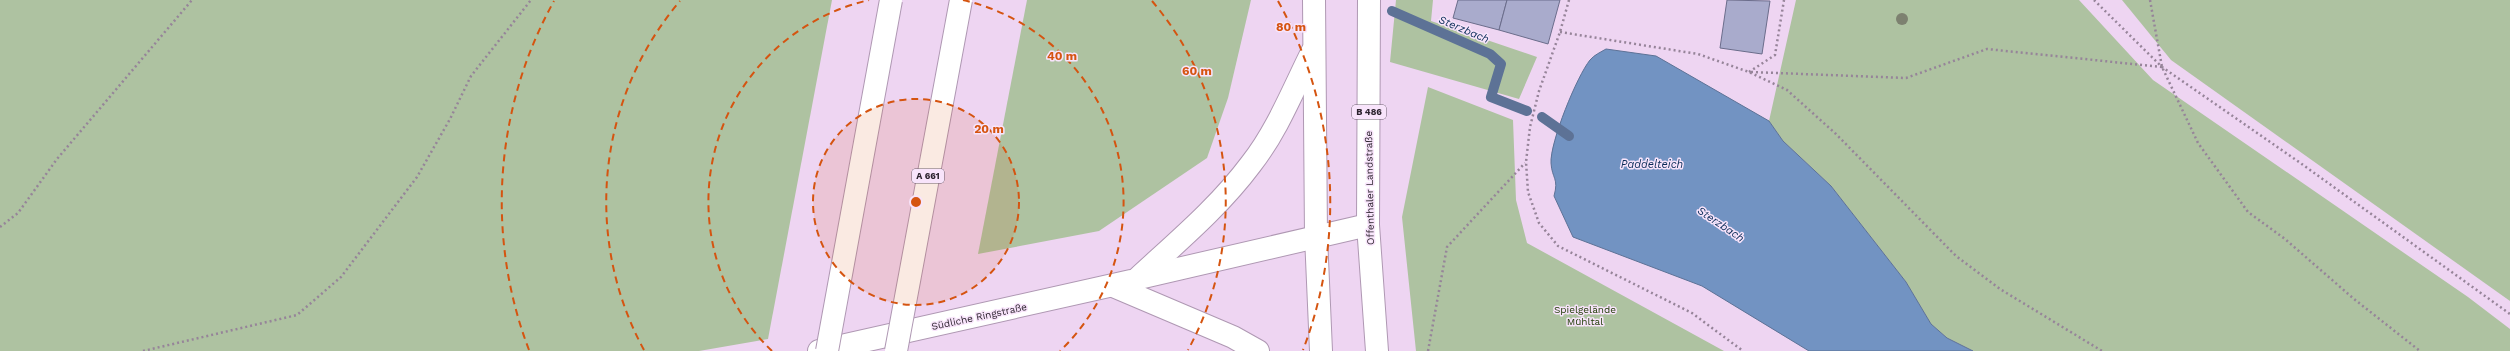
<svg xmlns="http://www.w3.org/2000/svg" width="2510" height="351" font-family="'Work Sans',sans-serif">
  <rect width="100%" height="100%" fill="#eed5f2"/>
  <g fill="#aec2a1">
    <path d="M0,0H832L768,339L699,351H0Z"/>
    <path d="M1027,0H1251L1228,98L1207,158L1099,231L978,254Z"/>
    <path d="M1396,0H1433L1431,21L1537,57L1519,99L1390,62Z"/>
    <path d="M1796,0H2079L2153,80L2468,297L2510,329V351H1973L1947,338L1931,324L1906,282L1831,186L1783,141L1769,121Z"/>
    <path d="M2122,0H2510V301L2171,60Z"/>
    <path d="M1428,87L1513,120L1516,200L1527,243L1724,351H1416L1402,217Z"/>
  </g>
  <path fill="#7293c2" stroke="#5d7296" d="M1606,49L1656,56L1769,121L1783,141L1831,186L1906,282L1931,324L1947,338L1973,351H1809L1702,286L1573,237L1554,196C1559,178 1552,179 1551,163C1550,142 1577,76 1590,60C1594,55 1601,52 1606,49Z"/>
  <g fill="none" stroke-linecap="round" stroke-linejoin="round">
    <g stroke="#5d7296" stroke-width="10">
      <path d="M1392,11L1490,54L1501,64L1491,97L1527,111"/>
      <path d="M1542,117L1569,136"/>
    </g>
  </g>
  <g fill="#a9abcc" stroke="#6b6d8b">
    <path d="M1458,0H1507L1499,30L1453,18Z"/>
    <path d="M1507,0H1560L1548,44L1499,30Z"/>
    <path d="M1727,0L1770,1L1762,54L1720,48Z"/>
  </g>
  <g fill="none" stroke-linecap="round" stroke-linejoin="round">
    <defs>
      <path id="secondary" d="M819,351L1131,281"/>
      <g id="primary">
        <path d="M1314,0L1316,236L1321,351"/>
        <path d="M1369,0L1368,225L1377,351"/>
        <path d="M1138,278C1177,242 1219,207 1251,164C1277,131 1293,90 1312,52"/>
        <path d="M1139,278L1368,225"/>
        <path d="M1113,286L1233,337L1258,351"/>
      </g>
    </defs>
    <use href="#secondary" stroke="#af98b3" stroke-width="24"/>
    <use href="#primary" stroke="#af98b3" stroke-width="24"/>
    <g stroke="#968499" stroke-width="2.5" stroke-dasharray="2 3" stroke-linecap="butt">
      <path d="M1569,0L1560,32L1539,91L1530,127L1526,162L1528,192L1539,223L1558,246L1692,313L1743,351"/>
      <path d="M2094,0L2162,67L2299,162L2510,314"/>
      <path d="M2150,0L2162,67L2198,143L2248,212L2285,239L2354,299L2420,351"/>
      <path d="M1560,32L1698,54L1749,72L1787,90L1836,134L1956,256L2000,289L2102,351"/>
      <path d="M1749,72L1775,55L1784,0"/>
      <path d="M1751,72L1906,78L1987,49L2162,67"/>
      <path d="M0,227L18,213L57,159L192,0"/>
      <path d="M143,351L297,315L341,277L417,177L450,119L471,76L531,0"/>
      <path d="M1428,351L1447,247L1525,163"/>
    </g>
    <use href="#secondary" stroke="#fff" stroke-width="22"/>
    <use href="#primary" stroke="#fff" stroke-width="22"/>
    <defs>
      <g id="motorway-bridge">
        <path d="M827,351L891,0"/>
        <path d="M896,351L961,0"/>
      </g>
    </defs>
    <use href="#motorway-bridge" stroke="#af98b3" stroke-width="24" stroke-linecap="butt"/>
    <use href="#motorway-bridge" stroke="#fff" stroke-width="22"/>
  </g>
  <circle fill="#7d8170" cx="1902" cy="19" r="6"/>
  <circle cx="916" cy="202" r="103" fill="#d55410" fill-opacity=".12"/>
  <g fill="none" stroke="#d55410" stroke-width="2" stroke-dasharray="7 5">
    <circle cx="916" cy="202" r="103"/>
    <path d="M772 351A207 207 0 0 1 869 0M963 0A207 207 0 0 1 1060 351"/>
    <path d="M644 350A310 310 0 0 1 680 1M1152 1A310 310 0 0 1 1188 350"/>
    <path d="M529 350A414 414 0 0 1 554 1M1278 1A414 414 0 0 1 1303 350"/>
  </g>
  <g text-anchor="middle" stroke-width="3" stroke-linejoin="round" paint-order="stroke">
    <g fill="#f8e4fb" stroke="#6a5e6c" stroke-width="1">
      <rect x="1352" y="105" width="34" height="14" rx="3"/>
      <rect x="912" y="169" width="32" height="14" rx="3"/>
    </g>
    <g font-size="9" font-weight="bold" fill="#2d242f">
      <text x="1369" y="115">B 486</text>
      <text x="928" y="179">A 661</text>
    </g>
    <g font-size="10" fill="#2d242f" stroke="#f8e4fb">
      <text transform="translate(1369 188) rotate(-91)" y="4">Offenthaler Landstraße</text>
      <text transform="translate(979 316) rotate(-12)" y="4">Südliche Ringstraße</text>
    </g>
    <g font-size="10" fill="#203d06" stroke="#f8e4fb">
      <text x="1585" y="313">Spielgelände<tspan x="1585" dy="12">Mühltal</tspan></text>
    </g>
    <g font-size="11" font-style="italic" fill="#092b57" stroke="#f8e4fb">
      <text transform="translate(1464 29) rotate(23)" y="4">Sterzbach</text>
      <text x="1652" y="168">Paddelteich</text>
      <text transform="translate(1721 224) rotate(34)" y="4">Sterzbach</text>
    </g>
  </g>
  <circle cx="916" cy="202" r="6" fill="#d55410" stroke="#f8e4fb" stroke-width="2"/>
  <g font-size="12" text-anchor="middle" font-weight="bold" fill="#d55410" stroke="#f8e4fb" stroke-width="3" stroke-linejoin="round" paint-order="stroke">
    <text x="1291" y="31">80 m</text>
    <text x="1062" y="60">40 m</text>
    <text x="1197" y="75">60 m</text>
    <text x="989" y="133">20 m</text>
  </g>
</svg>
